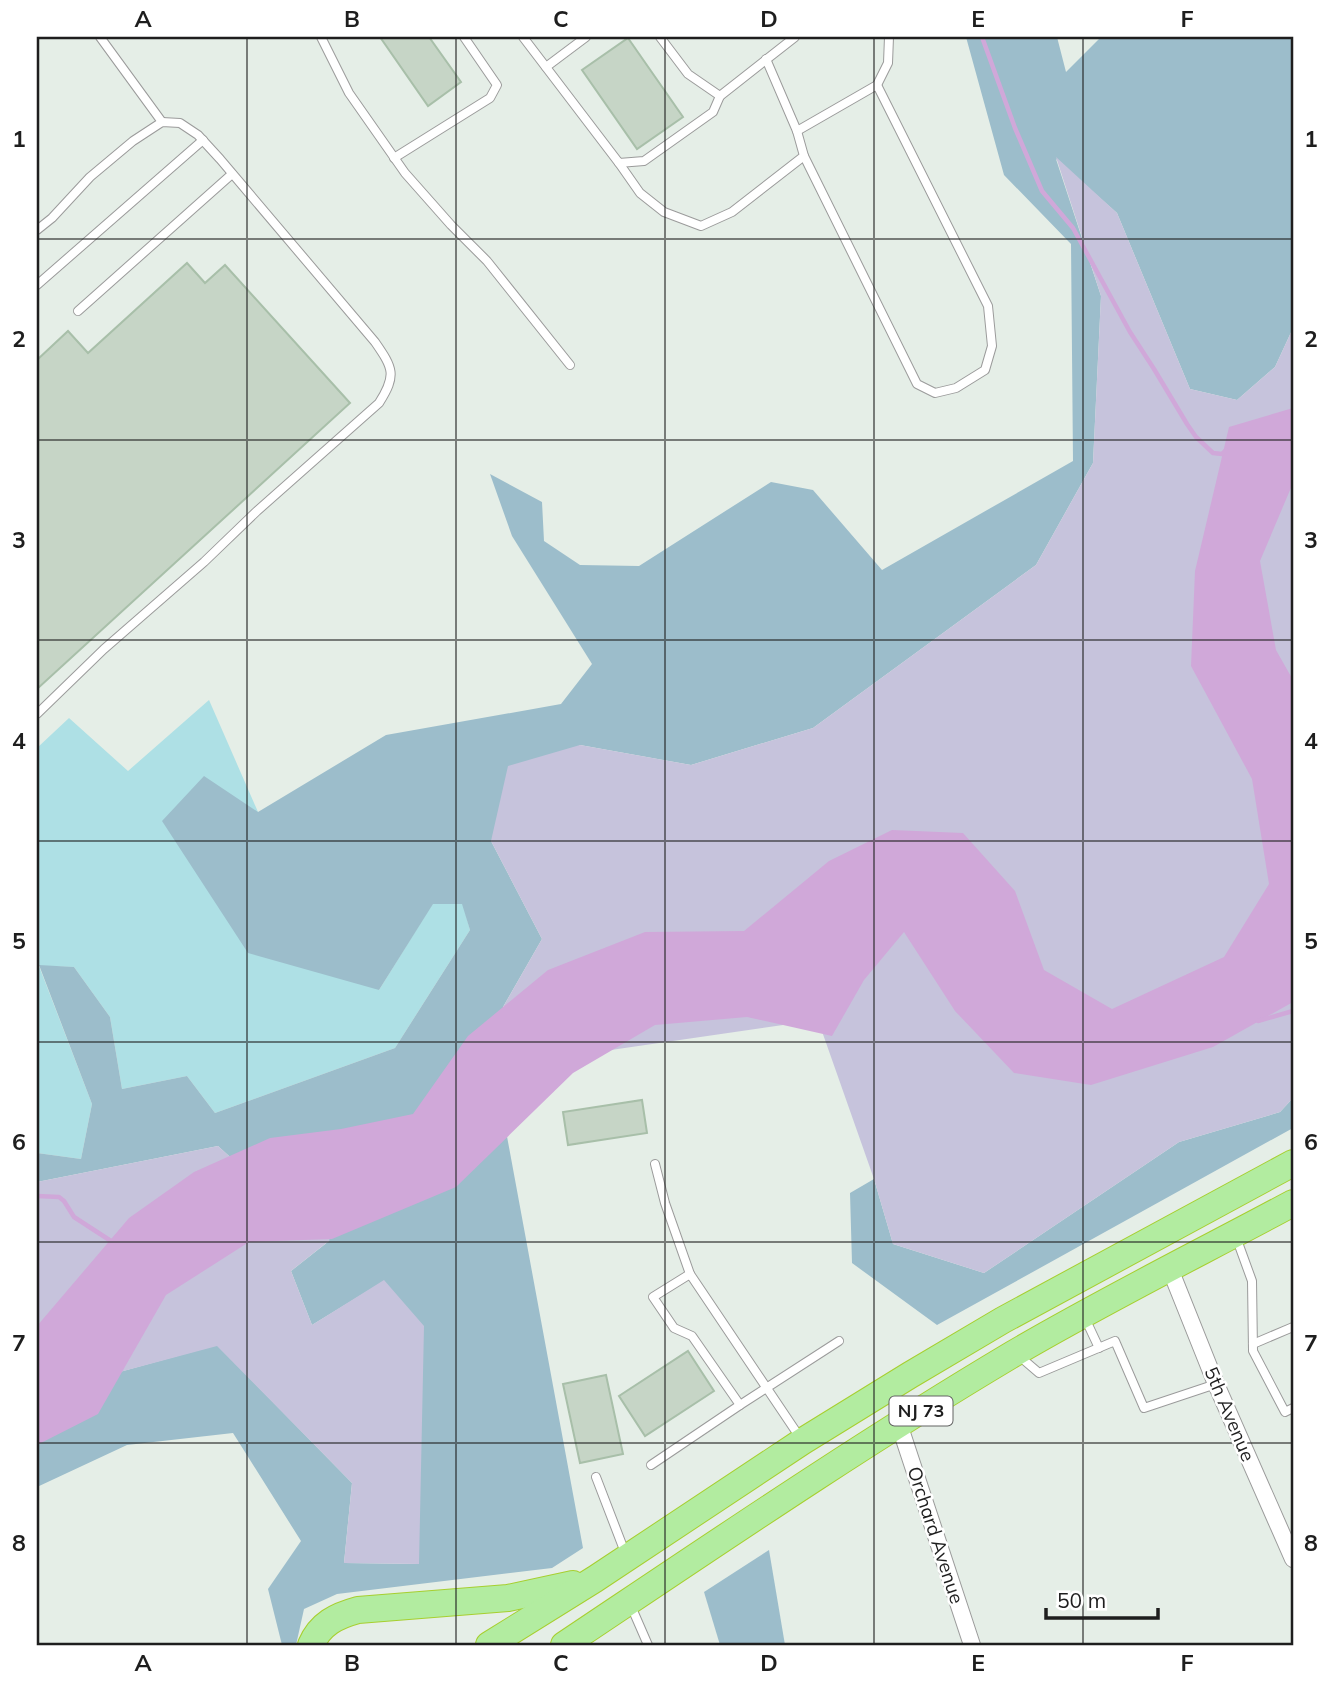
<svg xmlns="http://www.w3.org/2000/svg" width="1330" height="1682" font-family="Mulish,sans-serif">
  <rect width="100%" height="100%" fill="#e5eee7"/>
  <path fill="#aee0e5" d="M209,700L258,812L379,990L433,903L463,904L470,930L395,1048L215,1113L187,1076L122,1089L110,1017L74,967L39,966L92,1104L81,1159L37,1153V748L69,718L128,771Z"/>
  <g fill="#9cbdcb">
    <path d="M966,37H1057L1066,72L1101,37H1293V328L1275,367L1237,400L1190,389L1117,213L1056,159L1101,296L1093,463L1036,565L813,728L691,765L580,745L491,841L542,939L503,1007L506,1131L583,1548L552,1568L337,1594L304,1609L296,1645H282L268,1589L301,1541L233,1433L127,1445L37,1487V1403L105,1376L217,1345L352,1483L344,1563L419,1564L384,1281L312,1325L291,1271L329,1241L295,1216L218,1146L37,1182V1153L81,1159L92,1104L39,965L74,967L110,1017L122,1089L187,1076L215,1113L395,1048L470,930L462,904H433L379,990L248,953L162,821L204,776L258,812L386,735L561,704L592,664L512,536L490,474L542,502L544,541L580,565L639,566L771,482L813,490L882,570L1073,461L1071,244L1004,175Z"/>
    <path d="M1293,1098V1128L937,1325L852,1263L850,1193L874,1179L893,1244L984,1273L1179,1142L1280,1112Z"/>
    <path d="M769,1550L785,1645H720L704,1592Z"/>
  </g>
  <g fill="#c6c3dc">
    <path d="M1056,157L1117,213L1190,389L1237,400L1275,367L1293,328V1098L1280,1112L1179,1142L984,1273L893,1244L874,1179L818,1020L604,1051L541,1080L506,1131L503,1007L542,939L491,841L508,766L580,745L691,765L813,728L1036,565L1093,463L1101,296Z"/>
    <path d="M218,1146L295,1216L301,1217L330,1240L291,1271L312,1325L384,1280L424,1326L419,1564L344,1563L352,1483L217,1346L105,1376L37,1403V1182Z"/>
  </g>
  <path fill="#d0a8d9" d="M1293,408V483L1260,561L1276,650L1293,680V1002L1213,1047L1091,1085L1014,1073L955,1011L904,932L864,980L832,1036L747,1017L655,1025L573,1073L456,1187L332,1239L249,1242L166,1295L98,1414L37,1445V1326L129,1218L194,1172L270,1138L341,1129L413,1114L468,1036L548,970L645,932L744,931L829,861L892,830L963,833L1015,891L1044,970L1112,1009L1224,957L1269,884L1252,779L1191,666L1195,571L1229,427Z"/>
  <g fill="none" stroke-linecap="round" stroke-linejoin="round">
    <g stroke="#d0a8d9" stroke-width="4.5">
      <path d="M982,37L1015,128L1042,191L1073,228L1130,332L1154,369L1187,424L1196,437L1213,453L1222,454L1226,450"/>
      <path d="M1258,1021L1293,1011"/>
      <path d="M37,1196L59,1197L64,1201L74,1217L114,1243"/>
    </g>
  </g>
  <g fill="#c6d5c6" stroke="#a8bfa9" stroke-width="2">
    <path d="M380,37H429L461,82L428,106Z"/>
    <path d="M628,38L683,117L637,149L582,70Z"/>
    <path d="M187,263L205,283L225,265L350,403L37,689V360L68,331L88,353Z"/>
    <path d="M642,1100L647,1133L568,1145L563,1112Z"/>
    <path d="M688,1351L714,1391L645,1436L619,1396Z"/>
    <path d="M606,1375L623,1454L580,1463L563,1384Z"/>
  </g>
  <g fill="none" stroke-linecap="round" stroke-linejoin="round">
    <defs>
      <g id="service">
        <path d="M100,37L162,122"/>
        <path d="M321,37L349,93L405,173L451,225L487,261L570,365"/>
        <path d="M523,37L619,163L644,161L713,112L720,96"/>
        <path d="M660,37L688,74L720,96L795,37"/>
        <path d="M546,67L586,37"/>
        <path d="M877,85L888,63L889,37"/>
        <path d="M797,131L877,85L988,306L992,346L985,370L956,388L935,393L917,384L804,156"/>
        <path d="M394,158L490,98L497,85L464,37"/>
        <path d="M619,163L640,193L664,212L701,226L732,212L804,156L797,131L766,59"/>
        <path d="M37,230L52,218L90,177L133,141L162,122L180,123L198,135L220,159L375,342C393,368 397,375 379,403L257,511L204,562L104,649L37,714"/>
        <path d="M37,285L203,140"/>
        <path d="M78,311L232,174"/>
        <path d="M655,1164L665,1203L690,1274"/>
        <path d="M1236,1237L1252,1281L1253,1351L1285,1412L1293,1408"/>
        <path d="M1084,1316L1099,1348"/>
        <path d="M1253,1344L1293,1327"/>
        <path d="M1018,1355L1039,1373L1115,1341L1144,1408L1216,1384"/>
        <path d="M801,1439L690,1274L653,1297L674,1328L692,1336L740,1405L839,1341"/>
        <path d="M651,1465L740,1405"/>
        <path d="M596,1477L626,1555"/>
        <path d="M631,1606L648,1645"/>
      </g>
      <g id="minor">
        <path d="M1170,1269L1216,1384L1293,1559"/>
        <path d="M899,1424L972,1645"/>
      </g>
      <g id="trunk">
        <path d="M311,1645C320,1624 336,1616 358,1610L508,1598L573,1584"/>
        <path d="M489,1645L595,1579L803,1441L910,1375L1003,1320L1293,1163"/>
        <path d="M564,1645C712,1546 860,1445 1013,1354C1105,1300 1200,1253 1293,1203"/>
      </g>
    </defs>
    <use href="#service" stroke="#9b9b9b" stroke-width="10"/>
    <use href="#minor" stroke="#9b9b9b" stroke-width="18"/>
    <use href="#trunk" stroke="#a7cf2f" stroke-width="28"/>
    <use href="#service" stroke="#fff" stroke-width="8"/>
    <use href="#minor" stroke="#fff" stroke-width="16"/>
    <use href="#trunk" stroke="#b2eca0" stroke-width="26"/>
  </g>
  <path fill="none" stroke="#1e1e1e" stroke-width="2" stroke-opacity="0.55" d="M247,37V1645M456,37V1645M665,37V1645M874,37V1645M1083,37V1645M37,239H1293M37,440H1293M37,640H1293M37,841H1293M37,1042H1293M37,1242H1293M37,1443H1293"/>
  <g text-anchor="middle" stroke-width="5" stroke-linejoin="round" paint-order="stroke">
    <rect fill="#fff" stroke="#626262" stroke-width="2" x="889.5" y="1396.5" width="63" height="29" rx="5"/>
    <g font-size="18" font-weight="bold" fill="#1e1e1e">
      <text x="921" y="1417">NJ 73</text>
    </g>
    <g font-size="19" fill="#1e1e1e" stroke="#fff">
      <text transform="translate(1230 1414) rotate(67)" y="7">5th Avenue</text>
      <text transform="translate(936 1535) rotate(72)" y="7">Orchard Avenue</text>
    </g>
  </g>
  <rect width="1330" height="1682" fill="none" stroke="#ffffff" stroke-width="77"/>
  <path d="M1046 1608v10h112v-10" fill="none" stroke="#1e1e1e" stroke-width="3.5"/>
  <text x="1057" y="1608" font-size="21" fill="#1e1e1e" stroke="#ffffff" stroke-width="5" paint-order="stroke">50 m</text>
  <rect x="38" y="38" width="1254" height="1606" fill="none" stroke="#1e1e1e" stroke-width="2.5"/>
  <g font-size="23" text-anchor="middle" font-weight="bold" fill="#1e1e1e">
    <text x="143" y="27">A</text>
    <text x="352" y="27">B</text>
    <text x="561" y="27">C</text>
    <text x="769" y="27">D</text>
    <text x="978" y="27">E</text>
    <text x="1187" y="27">F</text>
    <text x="19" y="147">1</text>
    <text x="1311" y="147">1</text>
    <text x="19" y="347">2</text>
    <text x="1311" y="347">2</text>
    <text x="19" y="548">3</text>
    <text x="1311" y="548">3</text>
    <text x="19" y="749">4</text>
    <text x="1311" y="749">4</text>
    <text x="19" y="949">5</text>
    <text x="1311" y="949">5</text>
    <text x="19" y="1150">6</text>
    <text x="1311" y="1150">6</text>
    <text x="19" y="1351">7</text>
    <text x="1311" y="1351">7</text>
    <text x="19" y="1551">8</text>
    <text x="1311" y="1551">8</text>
    <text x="143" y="1671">A</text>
    <text x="352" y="1671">B</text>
    <text x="561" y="1671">C</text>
    <text x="769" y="1671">D</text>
    <text x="978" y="1671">E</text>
    <text x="1187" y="1671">F</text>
  </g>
</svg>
